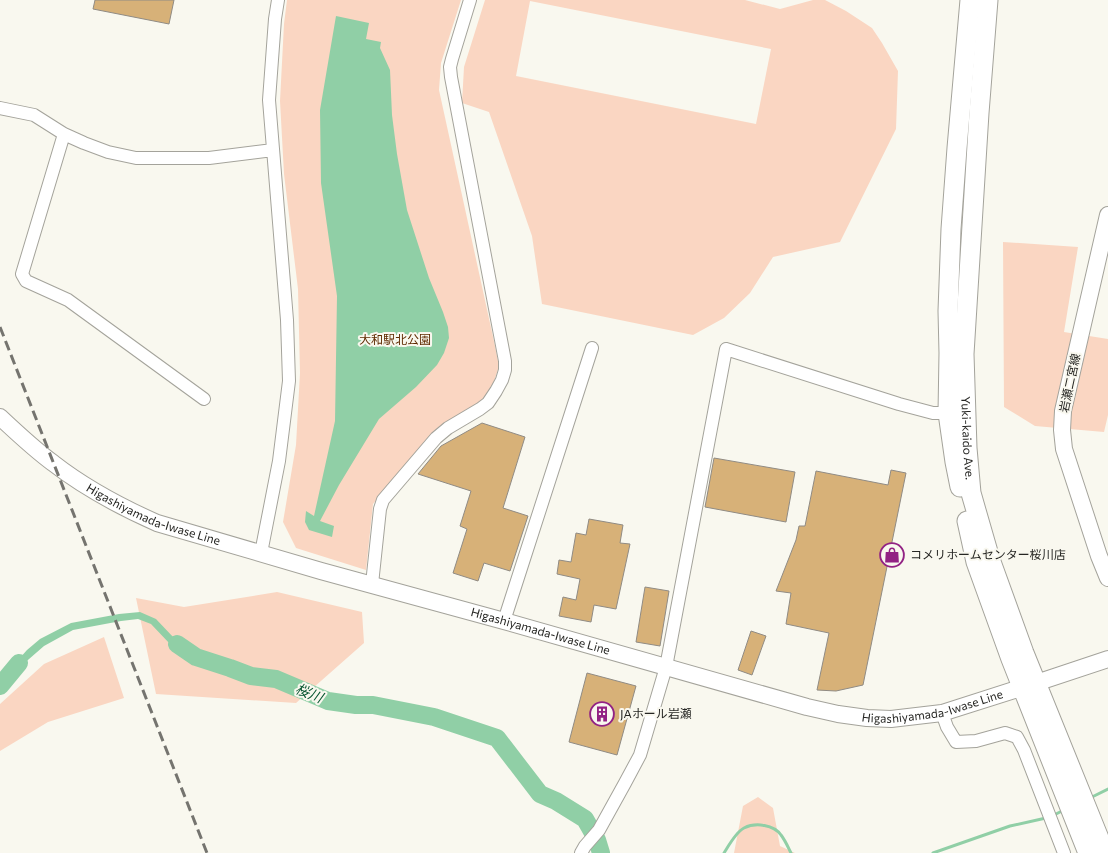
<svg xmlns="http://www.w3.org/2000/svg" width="1108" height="853" font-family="Commissioner,'Noto Sans JP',sans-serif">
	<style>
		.green { fill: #fad6c2; fill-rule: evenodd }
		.water { fill: #90cfa6 }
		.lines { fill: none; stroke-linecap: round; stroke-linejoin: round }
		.stream { stroke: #90cfa6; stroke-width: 3 }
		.river { stroke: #90cfa6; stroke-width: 18 }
		.building { fill: #d7b178; stroke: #908b84 }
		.minor-casing { stroke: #a4a39b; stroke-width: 14 }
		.major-casing { stroke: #a4a39b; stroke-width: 18 }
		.highway-casing { stroke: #a4a39b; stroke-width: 21 }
		.minor { stroke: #fff; stroke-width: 12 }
		.major { stroke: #fff; stroke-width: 16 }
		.highway { stroke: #fff; stroke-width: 19 }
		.rail { stroke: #75746f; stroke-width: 3; stroke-dasharray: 10 5; stroke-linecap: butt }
		.labels { text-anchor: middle; stroke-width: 4; stroke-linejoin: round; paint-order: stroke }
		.park-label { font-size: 12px; fill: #5f2a00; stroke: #f9f8ef }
		.street-label { font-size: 12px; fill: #262623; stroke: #f9f8ef }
		.poi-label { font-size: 12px; fill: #262623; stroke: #f9f8ef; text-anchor: start }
		.water-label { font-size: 14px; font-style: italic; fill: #04532e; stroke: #f9f8ef }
	</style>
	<rect width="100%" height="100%" fill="#f9f8ef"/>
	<!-- green -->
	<path class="green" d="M287 0H461L441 63 439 90 495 346 499 366 492 388 479 404 389 485 373 504 366 570 296 548 283 522 296 445 300 373 298 289 284 174 280 101 284 24Z
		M485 0H745L780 9 813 0H825L846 11 872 28 882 43 898 71 896 129 840 242 773 257 750 293 724 318 693 335 542 304 532 236 489 112 462 103 464 67ZM530 1 771 49 756 124 516 76Z
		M1003 242 1078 247 1064 332 1108 339V415L1104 432 1035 426 1004 407Z
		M277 592 362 612 364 643 296 703 156 694 136 598 184 607Z
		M104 637 124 698 48 722 0 751V704L44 664Z
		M758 797 773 808 780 846 795 853H734L743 806Z"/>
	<!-- water -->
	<path class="water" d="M336 16 369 23 366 39 381 42 380 48 390 70 392 115 397 154 407 210 429 278 443 312 448 327 449 338 444 353 437 365 416 387 379 419 339 485 320 521 334 526 332 537 309 530 305 522 306 511 314 516 335 421 337 296 321 183 320 110Z
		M140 612 156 619 174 638 197 654 194 660 170 644 151 624 138 619 121 621 73 630 44 646 21 666 7 682 2 678 27 650 40 639 71 623 119 614Z"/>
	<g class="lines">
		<!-- stream -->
		<path class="stream" d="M1090 798 1108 789
			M1052 816 1064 810
			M724 853C729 845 736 832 744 828 756 822 774 825 781 835 785 840 788 847 791 853
			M933 853 1010 826 1046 818"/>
		<!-- river -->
		<path class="river" d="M177 644 196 657 230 668 251 676 276 679 328 701 356 705H373L434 717 497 738 540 794 556 801 585 819 597 840 601 853
			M0 686 19 663"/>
	</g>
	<!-- building -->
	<path class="building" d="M95 0H174L169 24 93 9Z
		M482 423 525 437 503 508 528 516 510 571 484 563 478 581 453 573 467 529 460 526 471 491 418 474 441 446Z
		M714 458 795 472 786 522 705 507Z
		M891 470 906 473 863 685 836 691 817 690 829 633 786 624 791 593 776 591 796 540 799 526H805L816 471 888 485Z
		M589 519 623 525 620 543 630 544 616 609 594 605 591 622 559 616 563 597 576 600 580 579 557 574 559 560 571 562 576 533 586 535Z
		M645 587 669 591 660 646 636 642Z
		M751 631 766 636 752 675 738 670Z
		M587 673 636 686 617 755 569 742Z"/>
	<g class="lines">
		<!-- minor casing -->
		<g class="minor-casing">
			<path id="minor" d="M0 108 34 115 64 134 84 143 108 152 136 158H209L273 150
				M64 134 22 274 26 281 68 300 204 399
				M261 553 279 461 289 381 287 320 269 100 275 19 278 0
				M372 584 380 509 383 500 436 438 448 428 480 409 488 403 496 391 502 380 505 370V361L451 77 450 67 452 59 470 0
				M504 621 592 348
				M942 713 947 727 956 742 976 741 1005 733 1017 737 1024 750 1064 853
				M581 853 585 846 599 830 625 783 640 755 666 667 726 349 899 404 933 413H948"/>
		</g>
		<!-- major casing -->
		<g class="major-casing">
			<g id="major">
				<path d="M1108 215 1063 411 1062 430 1064 449 1099 556 1108 578"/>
				<path id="s1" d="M0 417C17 433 34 449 53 463 85 488 121 507 157 523L321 571 504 621 807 707 838 714 867 718 891 719 942 713 1036 683 1108 659"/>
			</g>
		</g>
		<!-- highway casing -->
		<g class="highway-casing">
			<g id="highway">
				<path id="s2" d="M988 0 979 113 964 354 967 448 971 493 990 559 1024 653 1105 853"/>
				<path d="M960 487 955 462 948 413 949 353 948 311 951 229 957 148 970 0"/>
				<path d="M967 521 976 562 1011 659 1088 853"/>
			</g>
		</g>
		<!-- minor -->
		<use href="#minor" class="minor"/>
		<!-- major -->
		<use href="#major" class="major"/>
		<!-- highway -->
		<use href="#highway" class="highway"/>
		<!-- rail -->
		<path class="rail" d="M0 327 207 853"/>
	</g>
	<!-- icons -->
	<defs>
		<g id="shop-ring" transform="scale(1.25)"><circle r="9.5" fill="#f9f8ef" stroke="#922284" stroke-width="1.5"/><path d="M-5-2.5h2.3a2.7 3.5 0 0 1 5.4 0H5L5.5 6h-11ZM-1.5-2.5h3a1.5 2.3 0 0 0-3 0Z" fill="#922284"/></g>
		<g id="building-ring" transform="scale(1.25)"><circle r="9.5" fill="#f9f8ef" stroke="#922284" stroke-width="1.5"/><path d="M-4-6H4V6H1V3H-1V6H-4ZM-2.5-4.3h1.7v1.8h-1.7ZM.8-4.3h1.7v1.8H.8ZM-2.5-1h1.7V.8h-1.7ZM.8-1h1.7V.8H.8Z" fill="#922284"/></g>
	</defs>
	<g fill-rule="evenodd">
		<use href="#shop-ring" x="892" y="555"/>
		<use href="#building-ring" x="602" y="714"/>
	</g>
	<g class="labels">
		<!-- park labels -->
		<g class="park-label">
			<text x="395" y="344">大和駅北公園</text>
		</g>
		<!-- street labels -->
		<g class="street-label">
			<text transform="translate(1070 383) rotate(-78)" y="4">岩瀬二宮線</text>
			<text dy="4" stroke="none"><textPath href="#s2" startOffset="439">Yuki-kaido Ave.</textPath></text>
			<text dy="4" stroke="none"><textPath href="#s1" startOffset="184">Higashiyamada-Iwase Line</textPath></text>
			<text dy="4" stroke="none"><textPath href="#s1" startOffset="589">Higashiyamada-Iwase Line</textPath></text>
			<text dy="4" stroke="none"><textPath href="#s1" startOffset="994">Higashiyamada-Iwase Line</textPath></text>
		</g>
		<!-- poi labels -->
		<g class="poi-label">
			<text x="910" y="559">コメリホームセンター桜川店</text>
			<text x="620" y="718">JAホール岩瀬</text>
		</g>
		<!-- water labels -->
		<g class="water-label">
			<text transform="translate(309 693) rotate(22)" y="5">桜川</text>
		</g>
	</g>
</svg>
